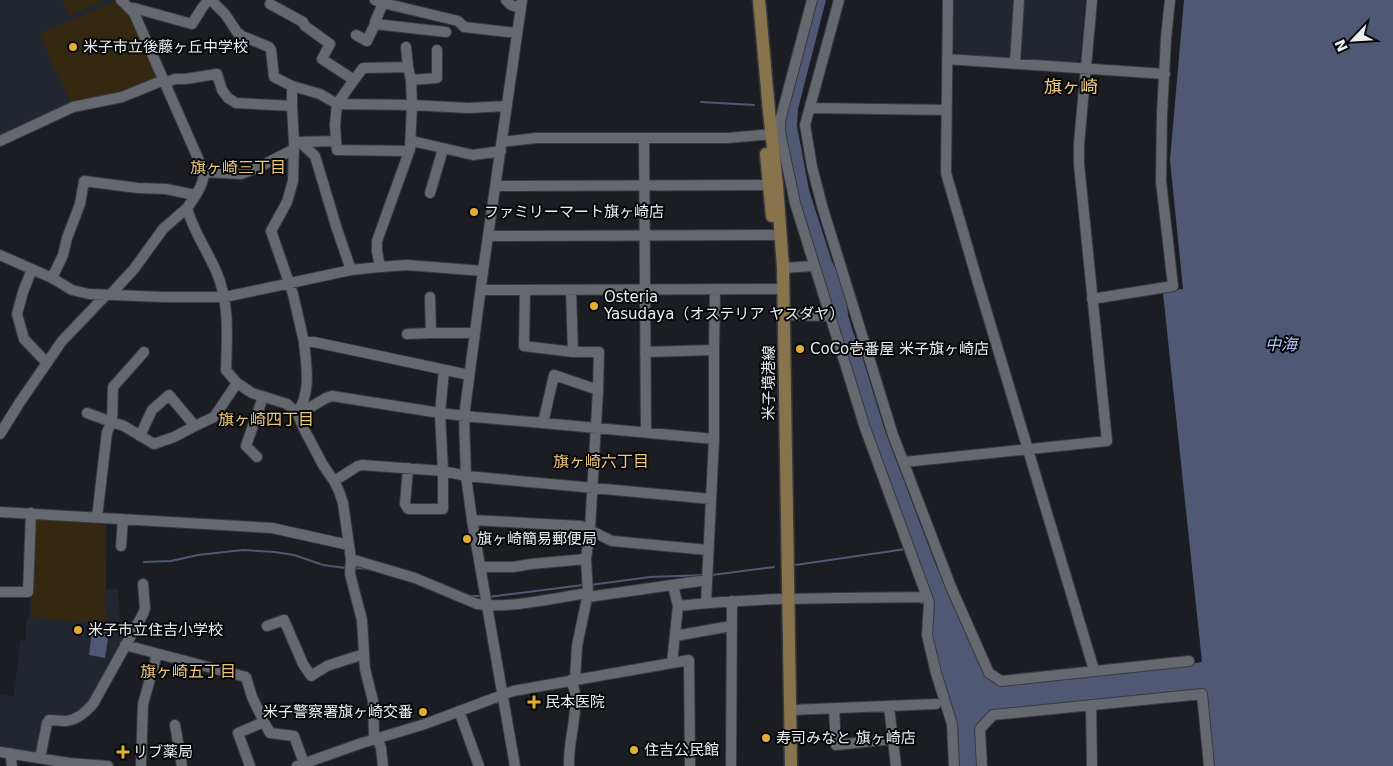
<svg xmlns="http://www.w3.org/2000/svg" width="1393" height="766" font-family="'DejaVu Sans','Noto Sans JP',sans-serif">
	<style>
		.built { fill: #222631 }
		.green { fill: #342810 }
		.water { fill: #4f5974 }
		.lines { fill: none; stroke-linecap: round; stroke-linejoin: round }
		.stream { stroke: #4f5974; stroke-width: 2 }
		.minor-casing { stroke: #383a3e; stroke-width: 12 }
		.major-casing { stroke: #383a3e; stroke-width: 15 }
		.minor { stroke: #65686e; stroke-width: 10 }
		.major { stroke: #87744c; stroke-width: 12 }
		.poi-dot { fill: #e3ae34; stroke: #07080a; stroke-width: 2 }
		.labels { text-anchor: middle; stroke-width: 4; stroke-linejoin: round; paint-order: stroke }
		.poi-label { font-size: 15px; fill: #ebedf0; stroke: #07080a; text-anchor: start }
		.street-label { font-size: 15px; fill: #ebedf0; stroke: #07080a }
		.neighbourhood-label { font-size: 16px; fill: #ebc77e; stroke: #07080a }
		.water-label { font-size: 16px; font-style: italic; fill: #b2c7fa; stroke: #07080a }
		.quarter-label { font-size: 18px; fill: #ebc77e; stroke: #07080a }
	</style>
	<rect width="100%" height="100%" fill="#1b1d22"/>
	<!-- built -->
	<path class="built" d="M0 0H118L130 13 158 80 0 138Z
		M953 0H1016L1013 54 1009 58 958 54 953 49Z
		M1022 0H1085L1080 59 1074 63 1022 59 1019 55Z
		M34 519 107 521 106 589H118L120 619 123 621H135L92 700 72 716 43 717 35 752 33 753 0 748V695L14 696 20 642 26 638V619L29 618Z"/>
	<!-- green -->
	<path class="green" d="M62 0H103L69 16Z
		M116 1 132 22 157 76 156 79 120 92 70 103 57 71H54L41 33Z
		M38 520 101 523 105 527V604L107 621 79 622 31 617 36 522Z"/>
	<!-- water -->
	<path class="water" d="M815 0H826L798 109 797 126 809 190 832 262 837 270 847 305 848 315 853 332 861 353 885 431 937 568 944 576 1000 684 1191 664 1202 662 1163 293 1164 291 1183 289 1170 160 1184 0H1393V766H1212L1205 690H1194L989 711 975 726 977 766H958L941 676 932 638 933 606 882 466 823 275 819 270 795 191 783 129Z
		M92 630 109 632 105 658 89 655Z"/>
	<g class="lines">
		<!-- stream -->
		<path class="stream" d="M701 102 754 105
			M144 562 171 561 198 555 243 550 275 552 294 555 323 565 346 568
			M795 565 906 549
			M353 568 369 569
			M712 575 774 567
			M590 585 650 577 705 575
			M468 596H481
			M488 597 583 585
			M916 601 925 604"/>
		<!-- minor casing -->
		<g class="minor-casing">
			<path id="minor" d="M121 0 134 13 204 172C204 185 194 198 187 208 193 231 207 250 216 271 230 303 227 337 226 370L237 383 252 393 287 404 297 413 305 431 323 465 334 481 339 491 343 503 351 559 350 574 362 620 365 669 373 701 374 735 378 739 381 748 383 766
				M211 0 225 14 237 32 242 36 269 47 271 50 274 77 292 86
				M375 0 383 3 458 21 464 27 517 33
				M506 0 511 5 520 8
				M839 0 805 125 812 167 823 209 893 435 951 587 989 673 1001 681 1189 661
				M948 0 946 173 978 283 1094 670
				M383 3 375 22V24L446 32
				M270 4 303 22 305 26 330 44 322 59 354 80 339 101V104
				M131 9 134 8 192 24 202 8 208 0
				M356 35 367 41 375 24
				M406 47 408 67
				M947 59 1165 74
				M1015 63 1019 0
				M354 80 363 68 408 67 411 80 412 105 410 149 377 241V251L380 267
				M411 80 437 78V50
				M165 83 175 79H185L217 74 222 90 228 98 236 103 292 106
				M811 108 946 110
				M644 138 646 432
				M0 141 73 107 122 97 164 80
				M336 141 335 125 337 104
				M412 141 473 155 501 151
				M298 142 336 141 337 150 409 151
				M300 142 315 156 336 226 351 270
				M502 142 536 138H728L772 134
				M204 172 241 174 261 166 294 149
				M496 186 768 185
				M430 193 443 149
				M488 236 774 235
				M0 255 52 278 72 290 89 294 163 297H225L351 270 380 267 407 265 483 271
				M783 268 814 266
				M32 269 23 292 17 314 24 339 47 363
				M52 278 63 255 67 238 80 204 84 181 138 188 166 189 195 195
				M481 290 784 289
				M525 290 524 346 573 352
				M110 295 134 269 163 229 187 208
				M430 297 431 333H475
				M1092 299 1173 286 1161 181 1162 115 1166 38 1170 0
				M785 315 829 316
				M407 334 431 333
				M714 350 715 289
				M645 352 714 350V439L706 603
				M469 375 366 353 314 342H304L293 294 271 231 287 202 293 181 294 142 292 106V86L320 94 337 104 412 105 468 108 507 106
				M87 413 112 422 113 387 144 352
				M297 413H301L326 398 332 396 440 413 444 370
				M297 413C312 393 306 364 304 342
				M543 423 554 375 598 390 599 352H573L571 290
				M0 434 20 402 62 341 106 295
				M140 436 152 410 169 395 195 426
				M257 457 246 446 263 397
				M904 462 1107 441 1079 164V144L1092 0
				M408 468 405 504 408 509H443V471L440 413 474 417 543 423 714 439
				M334 481 358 466 362 465 443 471 466 476 711 499
				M0 512 272 528 349 545
				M97 517 107 432 112 422 124 426 154 444 174 437 195 426 214 417 237 383
				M472 520 581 526 612 541 708 550
				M121 546 123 519
				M351 559 415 578 477 604C510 609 554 598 588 593L586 559
				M480 567H513L531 564 586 559 590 529 598 390
				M673 585 678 606
				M0 592H28L31 513
				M588 597 707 580
				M927 597 929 603 927 635 936 673 952 724 954 766
				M267 626 284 620 303 664 311 676 327 666 364 654
				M675 636 731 626
				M125 645 246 677 252 697 264 722 238 733 250 766
				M672 663 689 660 690 766
				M575 680 577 646 588 593
				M1091 705 1092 766
				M889 707 896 766
				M834 709 836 745 893 739
				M790 710 936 704
				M459 711 479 766
				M264 722 270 733 294 736 305 766
				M175 725 182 766
				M0 752 69 763 108 766
				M10 753 12 766
				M40 758 47 723 49 720C55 720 60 721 66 721 77 720 86 712 93 704L143 614 145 608 143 584
				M141 766 143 704 157 654
				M297 766 362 743 425 724 513 691 672 663 678 606C760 597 843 598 927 597L865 428 795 203 780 132V121L812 0
				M515 766 472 520 466 476 464 417 483 271 522 0
				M569 766C568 742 577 719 575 696 575 690 573 685 571 680
				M731 766 732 601
				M982 766 980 729 993 715 1202 694 1209 766"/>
		</g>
		<!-- major casing -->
		<g class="major-casing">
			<path id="major" d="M759 0 769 111 777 185 783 268 791 766
				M766 154 772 216"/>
		</g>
		<!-- minor -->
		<use href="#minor" class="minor"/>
		<!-- major -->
		<use href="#major" class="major"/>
	</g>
	<!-- markers -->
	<g class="poi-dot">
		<circle cx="73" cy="47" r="5"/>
		<circle cx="474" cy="212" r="5"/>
		<circle cx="594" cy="306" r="5"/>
		<circle cx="800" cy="349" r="5"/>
		<circle cx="467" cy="539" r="5"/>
		<circle cx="78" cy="630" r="5"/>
		<path d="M531.5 694.5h5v5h5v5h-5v5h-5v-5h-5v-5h5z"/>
		<circle cx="423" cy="712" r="5"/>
		<circle cx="766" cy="738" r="5"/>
		<circle cx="634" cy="750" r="5"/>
		<path d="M120.5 744.5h5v5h5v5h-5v5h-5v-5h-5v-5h5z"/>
	</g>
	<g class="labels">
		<!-- poi labels -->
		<g class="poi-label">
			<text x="83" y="52">米子市立後藤ヶ丘中学校</text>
			<text x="484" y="217">ファミリーマート旗ヶ崎店</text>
			<text x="604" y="302">Osteria<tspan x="604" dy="17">Yasudaya（オステリア ヤスダヤ）</tspan></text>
			<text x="810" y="354">CoCo壱番屋 米子旗ヶ崎店</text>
			<text x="477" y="544">旗ヶ崎簡易郵便局</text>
			<text x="88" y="635">米子市立住吉小学校</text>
			<text x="545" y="707">民本医院</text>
			<text x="413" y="717" text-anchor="end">米子警察署旗ヶ崎交番</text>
			<text x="776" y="743">寿司みなと 旗ヶ崎店</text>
			<text x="644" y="755">住吉公民館</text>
			<text x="133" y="757">リブ薬局</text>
		</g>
		<!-- street labels -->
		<g class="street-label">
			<text transform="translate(769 383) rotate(-90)" y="5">米子境港線</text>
		</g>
		<!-- neighbourhood labels -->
		<g class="neighbourhood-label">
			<text x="238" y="173">旗ヶ崎三丁目</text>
			<text x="266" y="425">旗ヶ崎四丁目</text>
			<text x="601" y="467">旗ヶ崎六丁目</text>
			<text x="188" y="677">旗ヶ崎五丁目</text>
		</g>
		<!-- water labels -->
		<g class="water-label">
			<text x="1281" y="350">中海</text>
		</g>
		<!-- quarter labels -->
		<g class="quarter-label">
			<text x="1071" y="93">旗ヶ崎</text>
		</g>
	</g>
	<!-- north arrow -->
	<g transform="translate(1353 40) rotate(245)" stroke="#07080a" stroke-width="4" paint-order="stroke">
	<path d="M0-4L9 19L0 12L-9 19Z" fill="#ebedf0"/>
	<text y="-8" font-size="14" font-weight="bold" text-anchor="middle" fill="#ebedf0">N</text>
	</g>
</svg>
